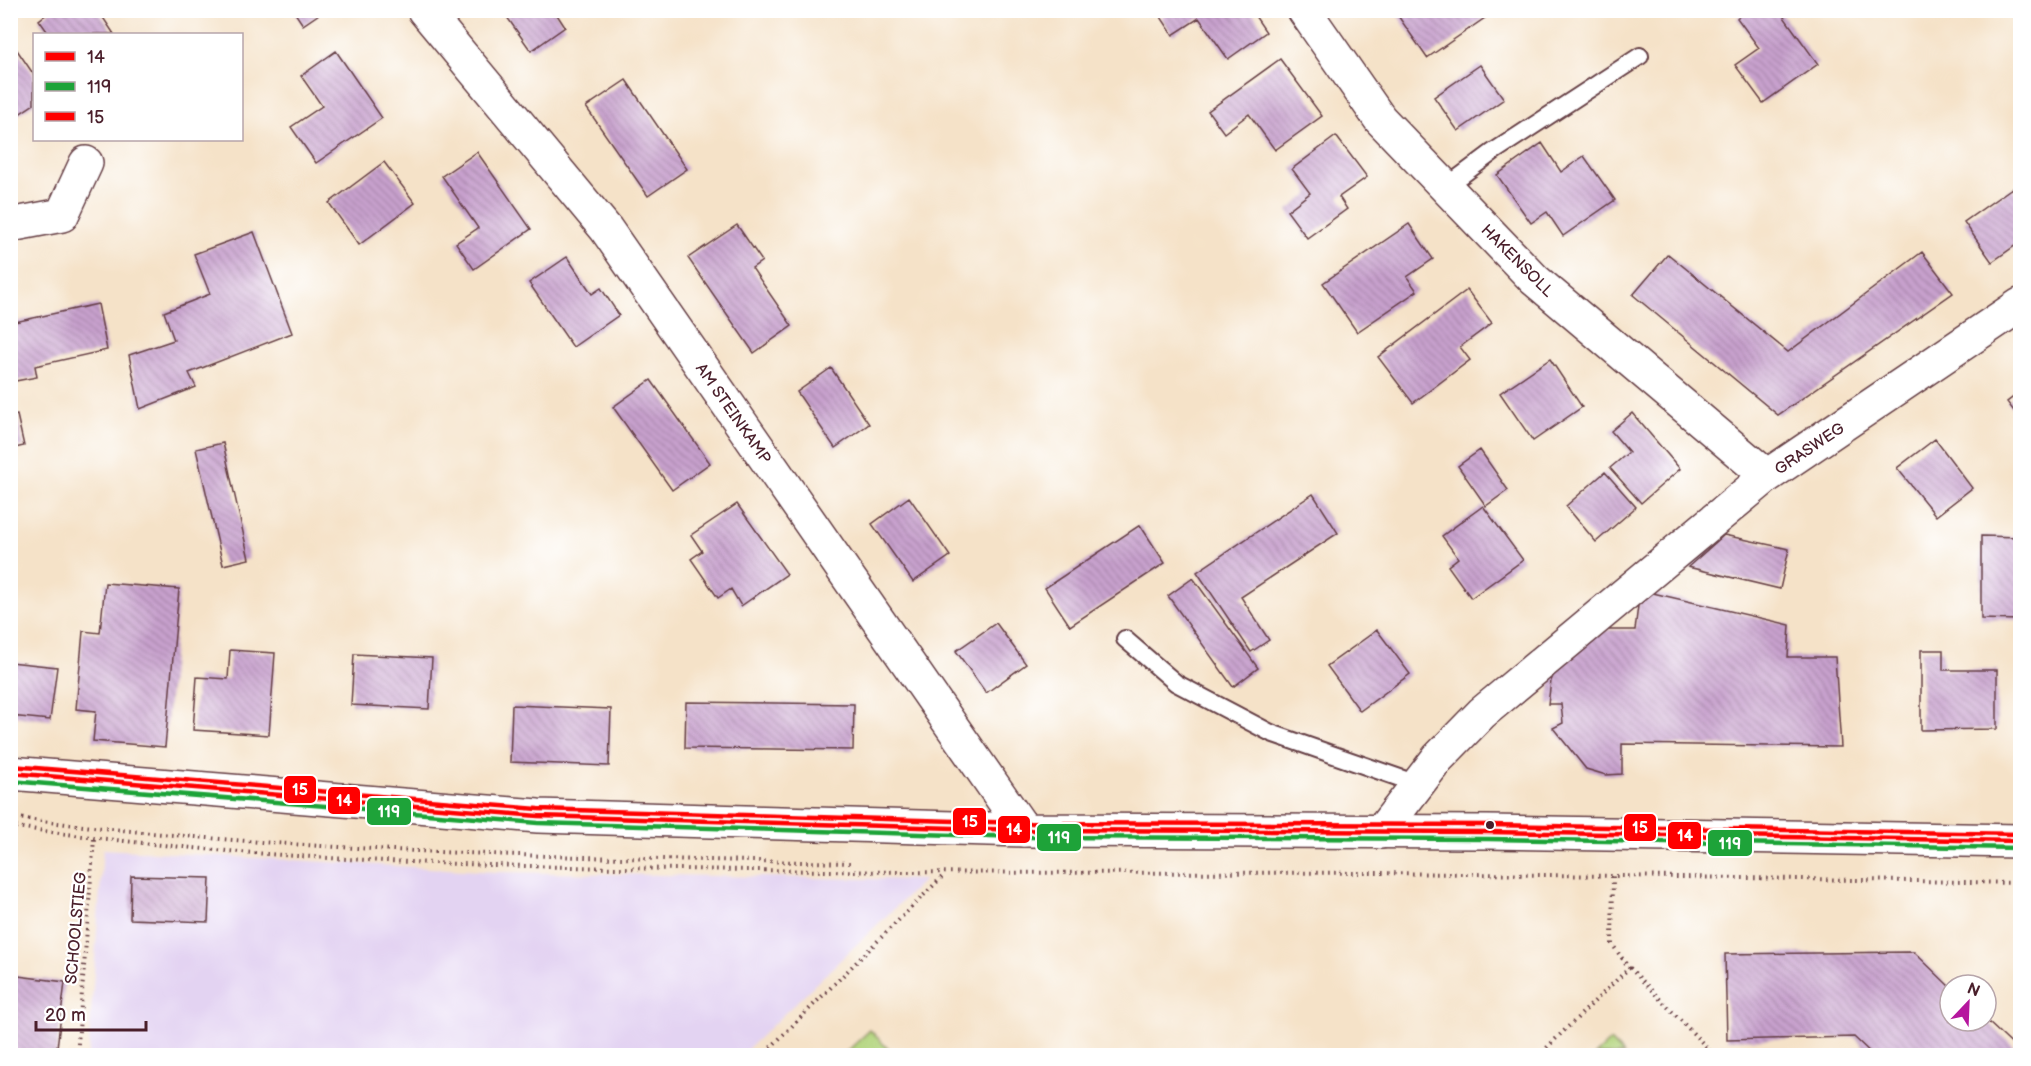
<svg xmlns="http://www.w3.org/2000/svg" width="2031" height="1066" font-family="'Balsamiq Sans',sans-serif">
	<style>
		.built { fill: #e3d3f2 }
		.green { fill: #b2d47d; stroke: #7e7a54; stroke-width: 1.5 }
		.building { fill: url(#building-back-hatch) }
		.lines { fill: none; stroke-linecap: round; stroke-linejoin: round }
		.service-casing { stroke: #643c43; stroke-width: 20 }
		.minor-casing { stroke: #643c43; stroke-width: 36 }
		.tertiary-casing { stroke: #643c43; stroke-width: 36 }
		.path { stroke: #643c43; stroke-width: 4; stroke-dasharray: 1.5 4.5; stroke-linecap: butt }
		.service { stroke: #fff; stroke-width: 16 }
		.minor { stroke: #fff; stroke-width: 33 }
		.tertiary { stroke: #fff; stroke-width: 33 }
		.bus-1-casing { stroke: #fff; stroke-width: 9 }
		.bus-2-casing { stroke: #fff; stroke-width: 9 }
		.bus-3-casing { stroke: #fff; stroke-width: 9 }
		.bus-1 { stroke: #f00; stroke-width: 4.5 }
		.bus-2 { stroke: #1ea339; stroke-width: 4.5 }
		.bus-3 { stroke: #f00; stroke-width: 4.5 }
		.bus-dot { fill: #4a1f2b; stroke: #fff; stroke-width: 2 }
		.labels { text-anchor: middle; stroke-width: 4.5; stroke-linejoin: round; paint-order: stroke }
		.street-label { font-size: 16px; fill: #4a1f2b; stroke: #fff }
		.line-badge { stroke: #fff; stroke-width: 2 }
		.badge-label { font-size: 16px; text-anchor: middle; font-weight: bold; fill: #fff }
	</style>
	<defs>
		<pattern id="building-back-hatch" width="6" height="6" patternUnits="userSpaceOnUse" patternTransform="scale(1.5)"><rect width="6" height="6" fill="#c8a1ce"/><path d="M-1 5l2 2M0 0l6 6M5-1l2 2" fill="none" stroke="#a483a7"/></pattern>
	</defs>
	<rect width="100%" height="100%" fill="#fff"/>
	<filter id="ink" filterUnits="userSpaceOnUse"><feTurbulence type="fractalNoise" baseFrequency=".0167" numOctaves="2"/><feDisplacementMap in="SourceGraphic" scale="12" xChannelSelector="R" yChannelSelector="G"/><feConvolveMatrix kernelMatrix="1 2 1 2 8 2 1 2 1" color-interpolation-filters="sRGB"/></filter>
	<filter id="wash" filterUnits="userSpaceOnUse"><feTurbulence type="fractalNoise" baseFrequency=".008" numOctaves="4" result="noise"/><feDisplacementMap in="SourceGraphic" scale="24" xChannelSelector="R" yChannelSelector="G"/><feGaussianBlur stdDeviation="1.35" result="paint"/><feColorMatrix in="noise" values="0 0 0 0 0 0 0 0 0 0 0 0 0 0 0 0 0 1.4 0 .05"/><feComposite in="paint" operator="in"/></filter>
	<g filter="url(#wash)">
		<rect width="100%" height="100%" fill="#f5e2c8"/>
		<!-- built -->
		<path class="built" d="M103 849 497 872 924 880 741 1055 88 1056Z"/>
		<!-- green -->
		<path class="green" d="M870 1030 894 1055H843Z
			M1610 1041 1624 1055H1595Z"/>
		<g id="blocks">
			<!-- building -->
			<path class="building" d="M52 10H98L114 34H49L39 20Z
				M293 10H325L303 25Z
				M502 10H554L565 27 531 51Z
				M1171 10H1251L1266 32 1228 59 1199 18 1173 35 1161 17Z
				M1394 10H1490L1492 13 1427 58Z
				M1747 10H1779L1818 64 1763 103 1735 65 1759 48 1737 18Z
				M17 50 34 75V104L10 120V55Z
				M336 51 382 118 316 163 291 127 322 106 301 76Z
				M1280 59 1322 116 1275 150 1249 114 1224 133 1208 111Z
				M1480 65 1504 99 1458 131 1434 97Z
				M626 80 687 169 648 196 586 107Z
				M1336 136 1367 177 1339 197 1347 209 1307 238 1287 211 1310 193 1292 169Z
				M1542 143 1561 172 1584 156 1615 200 1563 236 1547 212 1531 223 1497 175Z
				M477 152 531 229 474 269 456 243 478 228 442 176Z
				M384 162 415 203 359 245 329 203Z
				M2012 188 2020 199V242L1992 262 1964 222Z
				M1409 224 1433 259 1407 277 1417 291 1357 332 1323 283Z
				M737 225 762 261 752 268 792 326 754 353 688 258Z
				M254 232 292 333 189 373 196 387 140 409 129 355 174 340 164 312 210 294 194 254Z
				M1922 252 1953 293 1778 415 1633 295 1668 254 1788 352Z
				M567 257 592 294 601 288 619 315 573 347 529 283Z
				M1467 290 1492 323 1460 347 1470 360 1413 403 1378 357Z
				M98 304 107 350 35 366 37 377 10 382V323Z
				M1550 359 1582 407 1533 441 1500 393Z
				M831 368 869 424 835 448 797 392Z
				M651 380 710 463 672 490 613 407Z
				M2020 392V419L2007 402Z
				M1632 413 1680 469 1641 503 1610 468 1629 452 1611 431Z
				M17 415 24 446 10 449V416Z
				M1935 439 1972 488 1936 516 1897 468Z
				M223 443 249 559 223 565 196 449Z
				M1480 450 1508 490 1486 506 1458 466Z
				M1605 472 1636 507 1596 542 1566 506Z
				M1313 494 1338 533 1241 597 1269 640 1251 652 1197 572Z
				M909 497 950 556 913 582 872 524Z
				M737 504 787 574 741 606 731 589 718 598 691 559 702 551 691 535Z
				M1483 506 1523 560 1471 598 1448 566 1458 558 1442 536Z
				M1140 525 1165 563 1070 626 1045 588Z
				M1724 535 1789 549 1780 589 1688 567Z
				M1981 536 2020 537V620L1981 619Z
				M1193 578 1258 668 1233 687 1168 596Z
				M105 583 179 589 165 747 93 741 96 711 76 709 83 631 100 633Z
				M1640 590 1790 625 1788 657H1835L1841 747 1622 744V774L1606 775 1586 769 1553 728 1563 723 1561 704H1548L1551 681 1558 664 1594 633 1608 630H1635Z
				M996 623 1026 664 986 693 956 651Z
				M1377 630 1410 674 1360 711 1327 666Z
				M230 650 275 653 269 735 193 730 197 677 228 679Z
				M1921 650H1943V670H1997V729L1921 730Z
				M354 654 432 658 429 709 351 705Z
				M10 662 57 667 50 720 10 716Z
				M686 702 854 704 853 750 685 748Z
				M512 705 611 709 609 766 510 762Z
				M131 876 210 878 208 922 130 919Z
				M1914 952 1950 987V1021H1987L2020 1052V1056H1874L1854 1037 1727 1040 1725 954Z
				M10 975 65 982 56 1056H10Z"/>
		</g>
	</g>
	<g filter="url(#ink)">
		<use href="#blocks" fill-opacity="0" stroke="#643c43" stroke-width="1.5"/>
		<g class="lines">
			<!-- service casing -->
			<g class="service-casing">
				<path id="service" d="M1446 187 1493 152 1640 56
					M1125 639 1176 683 1271 733 1420 785"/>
			</g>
			<!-- minor casing -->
			<g class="minor-casing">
				<path id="minor" d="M424 10 606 229 1024 830
					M1304 10 1380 119 1535 280 1767 476
					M10 225 62 215 86 163
					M1381 832 1438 758 1482 713 1767 476 2020 305"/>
			</g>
			<!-- tertiary casing -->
			<g class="tertiary-casing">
				<path id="tertiary" d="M10 773 538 816 1024 830 1488 832 2020 841"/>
			</g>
			<!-- path -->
			<path class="path" d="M10 817C290 854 570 857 851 863
				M10 826C281 867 555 867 827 871 1010 874 1192 872 1373 873 1589 875 1805 879 2020 883
				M1630 968 1715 1056
				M77 1056 94 839
				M762 1056 945 874
				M1538 1056 1629 968 1612 944 1613 875"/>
			<!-- service -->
			<use href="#service" class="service"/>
			<!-- minor -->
			<use href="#minor" class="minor"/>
			<!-- tertiary -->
			<use href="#tertiary" class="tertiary"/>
			<!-- bus-1 casing -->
			<g class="bus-1-casing">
				<path id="bus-1" d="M10 773 538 816 1024 830 1488 832 2020 841"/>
			</g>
			<!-- bus-2 casing -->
			<g class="bus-2-casing">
				<path id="bus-2" d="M10 781 538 823 1024 837 1488 839 2020 848"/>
			</g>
			<!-- bus-3 casing -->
			<g class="bus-3-casing">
				<path id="bus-3" d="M11 766 538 809 1024 823 1488 825 2020 834"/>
			</g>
			<!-- bus-1 -->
			<use href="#bus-1" class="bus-1"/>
			<!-- bus-2 -->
			<use href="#bus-2" class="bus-2"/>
			<!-- bus-3 -->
			<use href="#bus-3" class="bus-3"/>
		</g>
	</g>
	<!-- markers -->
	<circle class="bus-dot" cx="1490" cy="825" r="5"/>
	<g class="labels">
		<!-- street labels -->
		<g class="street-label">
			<text transform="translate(1518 260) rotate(45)" y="6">HAKENSOLL</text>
			<text transform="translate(734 413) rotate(55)" y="6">AM STEINKAMP</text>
			<text transform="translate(1809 448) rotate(-34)" y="6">GRASWEG</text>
			<text transform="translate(75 928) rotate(-85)" y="6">SCHOOLSTIEG</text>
		</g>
	</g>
	<g class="line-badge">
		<rect x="283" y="775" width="34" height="29" rx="6" fill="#f00"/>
		<rect x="327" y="786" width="34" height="29" rx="6" fill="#f00"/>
		<rect x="366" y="797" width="46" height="29" rx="6" fill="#1ea339"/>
		<rect x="952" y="807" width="35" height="29" rx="6" fill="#f00"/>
		<rect x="1623" y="813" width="34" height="29" rx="6" fill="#f00"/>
		<rect x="997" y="815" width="34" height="29" rx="6" fill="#f00"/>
		<rect x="1667" y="821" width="35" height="29" rx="6" fill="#f00"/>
		<rect x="1036" y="823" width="46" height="29" rx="6" fill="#1ea339"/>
		<rect x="1707" y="829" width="46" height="28" rx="6" fill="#1ea339"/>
	</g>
	<g class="badge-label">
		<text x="300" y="795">15</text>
		<text x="344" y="806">14</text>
		<text x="389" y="817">119</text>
		<text x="970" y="827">15</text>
		<text x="1640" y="833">15</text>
		<text x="1014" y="835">14</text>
		<text x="1685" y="841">14</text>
		<text x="1059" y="843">119</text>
		<text x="1730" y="849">119</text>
	</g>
	<!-- margin -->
	<rect width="2031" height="1066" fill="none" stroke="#fff" stroke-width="36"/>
	<!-- legend -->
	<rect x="33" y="33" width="210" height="108" fill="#ffffff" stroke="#b7a5aa" stroke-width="1.5"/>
	<rect x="45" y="52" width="30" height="9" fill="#ff0000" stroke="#b7a5aa" stroke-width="1.5"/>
	<text x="87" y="63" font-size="18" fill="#4a1f2b">14</text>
	<rect x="45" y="82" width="30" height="9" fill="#1ea339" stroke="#b7a5aa" stroke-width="1.5"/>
	<text x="87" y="93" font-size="18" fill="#4a1f2b">119</text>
	<rect x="45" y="112" width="30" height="9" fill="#ff0000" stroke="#b7a5aa" stroke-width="1.5"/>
	<text x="87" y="123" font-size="18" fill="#4a1f2b">15</text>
	<!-- north arrow -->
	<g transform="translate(1968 1003) rotate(23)"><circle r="28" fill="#ffffff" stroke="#b7a5aa" stroke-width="1.5"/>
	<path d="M0-4.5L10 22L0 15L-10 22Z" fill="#b5179e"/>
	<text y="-9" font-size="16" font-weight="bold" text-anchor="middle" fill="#4a1f2b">N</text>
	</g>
	<!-- scale -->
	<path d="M36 1021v9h110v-9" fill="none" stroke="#4a1f2b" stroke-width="3"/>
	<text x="45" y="1021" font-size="18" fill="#4a1f2b" stroke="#ffffff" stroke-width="4.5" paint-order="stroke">20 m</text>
</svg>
